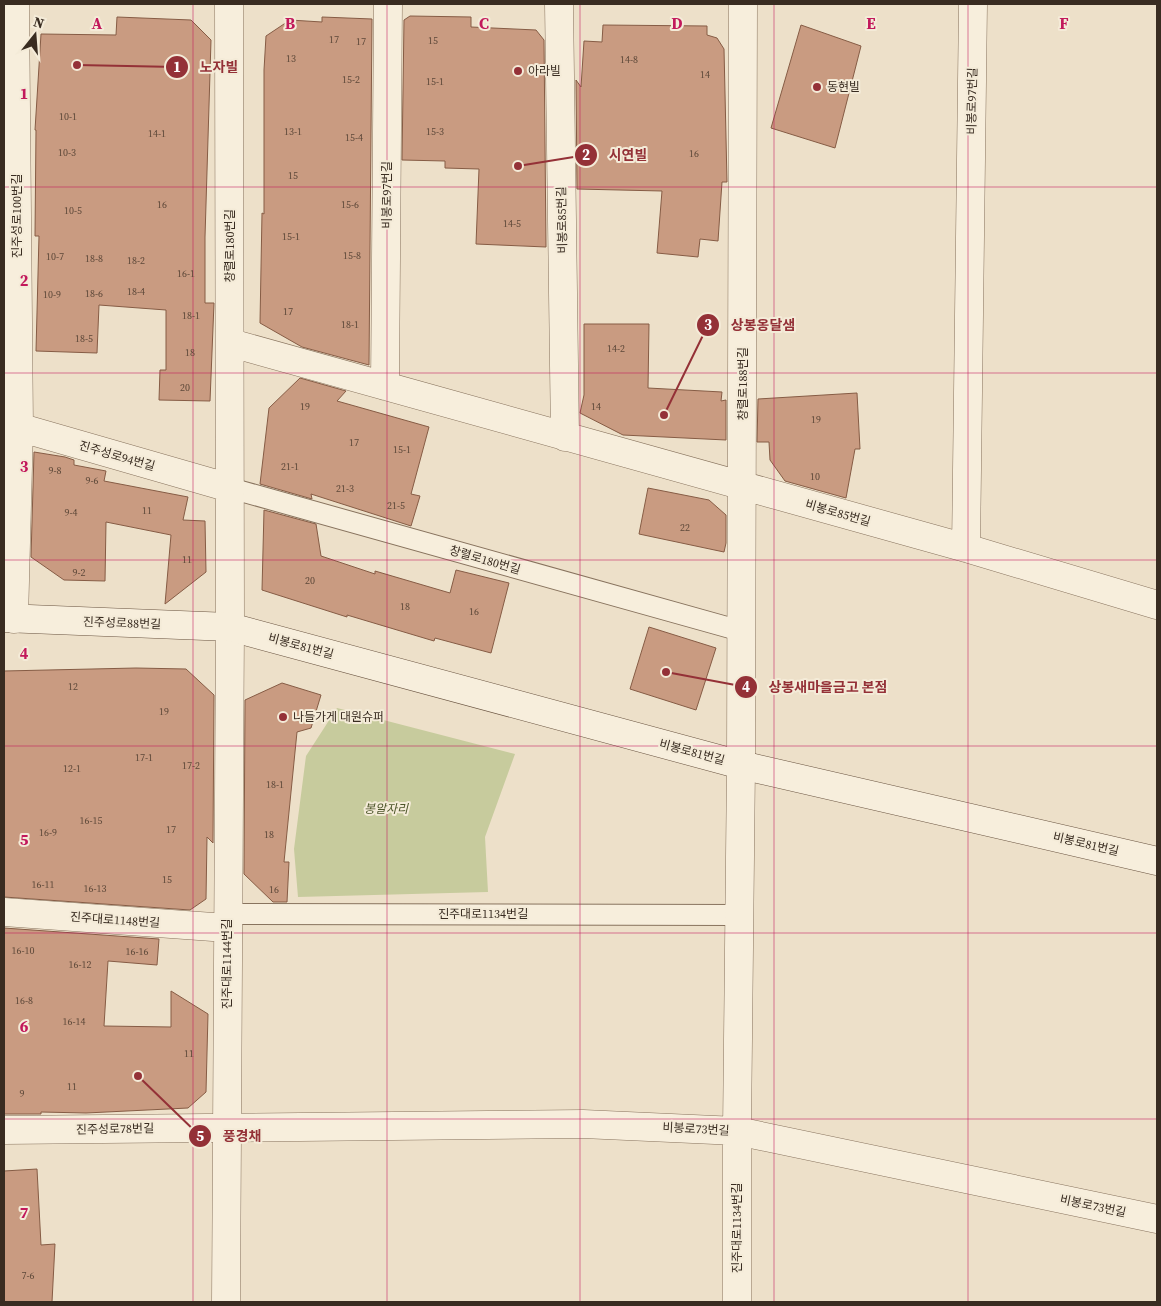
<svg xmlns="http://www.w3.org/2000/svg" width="1161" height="1306" font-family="'Source Serif 4','Noto Sans KR',serif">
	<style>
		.green { fill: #c7cb9d }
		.building { fill: #c99b81; stroke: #865c45 }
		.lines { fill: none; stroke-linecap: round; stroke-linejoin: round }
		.lane-casing { stroke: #88735e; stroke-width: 22 }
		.street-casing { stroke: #88735e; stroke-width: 29 }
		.secondary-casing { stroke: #6a5441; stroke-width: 29 }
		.lane { stroke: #f7eedc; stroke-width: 20 }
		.street { stroke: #f7eedc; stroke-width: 28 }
		.secondary { stroke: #f7eedc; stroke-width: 28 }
		.grid { fill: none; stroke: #c2185b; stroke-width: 1; stroke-opacity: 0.55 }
		.poi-dot { fill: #943137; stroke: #f4ebd8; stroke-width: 2 }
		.labels { text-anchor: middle; stroke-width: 4; stroke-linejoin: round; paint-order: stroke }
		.number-label { font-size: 10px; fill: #5d4839 }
		.poi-label { font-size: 12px; fill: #392c21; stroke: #f4ebd8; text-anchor: start }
		.street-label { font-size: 12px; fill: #392c21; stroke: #f4ebd8 }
		.park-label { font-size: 12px; font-style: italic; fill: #4c5529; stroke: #f4ebd8 }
		.grid-label { font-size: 16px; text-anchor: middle; font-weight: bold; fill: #c2185b; stroke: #f4ebd8; stroke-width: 4; stroke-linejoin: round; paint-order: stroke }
		.leader { fill: none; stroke: #943137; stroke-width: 2 }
		.callout-dot { fill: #943137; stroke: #f4ebd8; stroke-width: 2 }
		.mark-label { font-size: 15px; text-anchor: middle; font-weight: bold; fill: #fff }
		.callout-label { font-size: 14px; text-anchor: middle; font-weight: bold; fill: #943137; stroke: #f4ebd8; stroke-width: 4; stroke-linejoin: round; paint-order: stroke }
	</style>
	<rect width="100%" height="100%" fill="#ede0c9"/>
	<!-- green -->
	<path class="green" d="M337 708 515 754 485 837 488 892 298 897 294 849 306 756Z"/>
	<!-- building -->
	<path class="building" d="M410 16 471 17V27L536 30 544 40 546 247 476 244 479 169 445 168V161L402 160 404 20Z
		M117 17 191 20 211 40 205 237V303H214L210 401 159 400 160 370H166V310L99 305 97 353 36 351 39 236H35L36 130H35L41 34 116 35Z
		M322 17 372 19 369 365 302 347 260 323 262 213 264 214V70L266 36 290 20 322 22Z
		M603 25 707 26V35L717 38 724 49 727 182H722L718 241 700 239 698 257 657 253 662 191 577 189 576 80 581 87 584 41 602 42Z
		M801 25 861 46 835 148 771 128Z
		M584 324H649L648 388 722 392 721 401 726 400V440L623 435 580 413 584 395Z
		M300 378 346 391 337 401 429 427 411 494 420 496 411 526 311 494 312 499 260 484 269 408Z
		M857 393 860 449H855L846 498 785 481 770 460 769 442H757L758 399Z
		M34 452 65 457 74 460V465L106 471 104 481 188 497 183 520 205 521 206 572 165 604 171 535 106 522 105 581 64 580 31 557Z
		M648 488 709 500 726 515V543L724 552 639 534Z
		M264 510 316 524 321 556 375 574V571L450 593 456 570 509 583 491 653 435 638 434 641 347 615V617L262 590Z
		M649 627 716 648 696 710 630 689Z
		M136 668 186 669 214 695 213 843 207 837 206 899 190 910 4 897V671Z
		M282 683 321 695 311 728 297 732 284 862H289L287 902H273L244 874 245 700Z
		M4 928 159 939 157 965 108 961 104 1026 171 1027V991L208 1014 206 1092 188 1108 86 1113 41 1112V1114H4Z
		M37 1169 41 1245 55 1244 52 1302H4V1171Z"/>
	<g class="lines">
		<!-- lane casing -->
		<g class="lane-casing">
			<path id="lane" d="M230 488 741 631
				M228 914 739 915"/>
		</g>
		<!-- street casing -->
		<g class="street-casing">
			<path id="street" d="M559 4 565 437
				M231 343 966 548 1157 605
				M385 386 388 4
				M4 423 230 488
				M966 548 973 4
				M14 619 19 428 15 4
				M4 912 227 928
				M4 1130 583 1124 737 1131 1157 1219
				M226 1302 230 627 229 4
				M737 1302V1131L741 765 743 4"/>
		</g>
		<!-- secondary casing -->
		<g class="secondary-casing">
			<path id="secondary" d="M4 618 230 627 741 765 1157 861"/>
		</g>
		<!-- lane -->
		<use href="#lane" class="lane"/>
		<!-- street -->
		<use href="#street" class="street"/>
		<!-- secondary -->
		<use href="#secondary" class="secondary"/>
	</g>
	<!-- grid -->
	<path class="grid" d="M193 4V1302M387 4V1302M580 4V1302M774 4V1302M968 4V1302M4 187H1157M4 373H1157M4 560H1157M4 746H1157M4 933H1157M4 1119H1157"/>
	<!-- markers -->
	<g class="poi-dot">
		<circle cx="518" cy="71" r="5"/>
		<circle cx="817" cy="87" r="5"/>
		<circle cx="283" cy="717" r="5"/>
	</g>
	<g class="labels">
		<!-- number labels -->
		<g class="number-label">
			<text x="334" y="43">17</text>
			<text x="433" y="44">15</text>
			<text x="361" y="45">17</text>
			<text x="291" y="62">13</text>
			<text x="629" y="63">14-8</text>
			<text x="705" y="78">14</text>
			<text x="351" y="83">15-2</text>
			<text x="435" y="85">15-1</text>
			<text x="68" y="120">10-1</text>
			<text x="293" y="135">13-1</text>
			<text x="435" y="135">15-3</text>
			<text x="157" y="137">14-1</text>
			<text x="354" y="141">15-4</text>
			<text x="67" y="156">10-3</text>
			<text x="694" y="157">16</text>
			<text x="293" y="179">15</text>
			<text x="162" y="208">16</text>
			<text x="350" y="208">15-6</text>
			<text x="73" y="214">10-5</text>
			<text x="512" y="227">14-5</text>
			<text x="291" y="240">15-1</text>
			<text x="352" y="259">15-8</text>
			<text x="55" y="260">10-7</text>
			<text x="94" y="262">18-8</text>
			<text x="136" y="264">18-2</text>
			<text x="186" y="277">16-1</text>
			<text x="136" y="295">18-4</text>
			<text x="94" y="297">18-6</text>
			<text x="52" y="298">10-9</text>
			<text x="288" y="315">17</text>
			<text x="191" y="319">18-1</text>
			<text x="350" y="328">18-1</text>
			<text x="84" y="342">18-5</text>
			<text x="616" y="352">14-2</text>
			<text x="190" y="356">18</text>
			<text x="185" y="391">20</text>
			<text x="305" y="410">19</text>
			<text x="596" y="410">14</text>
			<text x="816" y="423">19</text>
			<text x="354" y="446">17</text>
			<text x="402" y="453">15-1</text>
			<text x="290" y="470">21-1</text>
			<text x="55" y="474">9-8</text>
			<text x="815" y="480">10</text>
			<text x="92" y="484">9-6</text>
			<text x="345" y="492">21-3</text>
			<text x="396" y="509">21-5</text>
			<text x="147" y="514">11</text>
			<text x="71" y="516">9-4</text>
			<text x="685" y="531">22</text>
			<text x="187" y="563">11</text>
			<text x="79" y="576">9-2</text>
			<text x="310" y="584">20</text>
			<text x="405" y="610">18</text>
			<text x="474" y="615">16</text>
			<text x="73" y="690">12</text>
			<text x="164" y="715">19</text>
			<text x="144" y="761">17-1</text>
			<text x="191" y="769">17-2</text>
			<text x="72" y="772">12-1</text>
			<text x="275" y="788">18-1</text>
			<text x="91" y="824">16-15</text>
			<text x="171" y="833">17</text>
			<text x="48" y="836">16-9</text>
			<text x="269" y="838">18</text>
			<text x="167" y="883">15</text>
			<text x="43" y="888">16-11</text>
			<text x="95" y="892">16-13</text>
			<text x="274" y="893">16</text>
			<text x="23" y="954">16-10</text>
			<text x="137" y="955">16-16</text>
			<text x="80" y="968">16-12</text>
			<text x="24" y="1004">16-8</text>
			<text x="74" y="1025">16-14</text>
			<text x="189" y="1057">11</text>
			<text x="72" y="1090">11</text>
			<text x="22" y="1097">9</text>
			<text x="28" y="1279">7-6</text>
		</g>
		<!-- poi labels -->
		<g class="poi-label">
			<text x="528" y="75">아라빌</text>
			<text x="827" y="91">동현빌</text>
			<text x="293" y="721">나들가게 대원슈퍼</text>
		</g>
		<!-- street labels -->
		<g class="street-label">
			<text transform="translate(972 101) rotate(-89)" y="4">비봉로97번길</text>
			<text transform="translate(387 195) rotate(-90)" y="4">비봉로97번길</text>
			<text transform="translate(17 216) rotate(-90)" y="4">진주성로100번길</text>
			<text transform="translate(562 220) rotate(-91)" y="4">비봉로85번길</text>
			<text transform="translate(230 246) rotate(-90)" y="4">창렬로180번길</text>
			<text transform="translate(743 384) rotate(-90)" y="4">창렬로188번길</text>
			<text transform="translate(117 456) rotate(16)" y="4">진주성로94번길</text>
			<text transform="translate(838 513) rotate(16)" y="4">비봉로85번길</text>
			<text transform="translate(485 560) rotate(16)" y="4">창렬로180번길</text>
			<text transform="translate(122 623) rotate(2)" y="4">진주성로88번길</text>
			<text transform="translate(301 646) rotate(15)" y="4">비봉로81번길</text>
			<text transform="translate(692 752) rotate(15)" y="4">비봉로81번길</text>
			<text transform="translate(1086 844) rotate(13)" y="4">비봉로81번길</text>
			<text x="483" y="918">진주대로1134번길</text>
			<text transform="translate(115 920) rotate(4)" y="4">진주대로1148번길</text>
			<text transform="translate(227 964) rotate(-90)" y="4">진주대로1144번길</text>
			<text transform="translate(115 1129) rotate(-1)" y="4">진주성로78번길</text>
			<text transform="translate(696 1129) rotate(3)" y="4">비봉로73번길</text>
			<text transform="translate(1093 1206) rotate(12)" y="4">비봉로73번길</text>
			<text transform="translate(737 1228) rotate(-90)" y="4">진주대로1134번길</text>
		</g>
		<!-- park labels -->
		<g class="park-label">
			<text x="386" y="813">봉알자리</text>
		</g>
	</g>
	<g class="grid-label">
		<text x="97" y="29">A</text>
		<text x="290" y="29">B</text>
		<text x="484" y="29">C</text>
		<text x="677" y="29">D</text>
		<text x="871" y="29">E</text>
		<text x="1064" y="29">F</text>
		<text x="24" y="99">1</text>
		<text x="24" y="286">2</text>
		<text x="24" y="472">3</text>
		<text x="24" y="659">4</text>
		<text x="24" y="845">5</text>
		<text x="24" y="1032">6</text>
		<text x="24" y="1218">7</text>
	</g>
	<!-- callouts -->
	<path class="leader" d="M77 65L177 67M518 166L586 155M664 415L708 325M666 672L746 687M138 1076L200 1136"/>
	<g class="callout-dot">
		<circle cx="77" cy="65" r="5"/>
		<circle cx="518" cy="166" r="5"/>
		<circle cx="664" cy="415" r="5"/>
		<circle cx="666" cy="672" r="5"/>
		<circle cx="138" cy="1076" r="5"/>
		<circle cx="177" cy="67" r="12"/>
		<circle cx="586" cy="155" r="12"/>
		<circle cx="708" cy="325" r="12"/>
		<circle cx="746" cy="687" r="12"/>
		<circle cx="200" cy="1136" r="12"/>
	</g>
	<g class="mark-label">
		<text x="177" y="72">1</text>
		<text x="586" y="160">2</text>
		<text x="708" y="330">3</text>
		<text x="746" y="692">4</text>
		<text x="200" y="1141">5</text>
	</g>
	<g class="callout-label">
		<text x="219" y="72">노자빌</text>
		<text x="628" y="160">시연빌</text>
		<text x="763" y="330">상봉옹달샘</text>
		<text x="828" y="692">상봉새마을금고 본점</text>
		<text x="242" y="1141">풍경채</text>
	</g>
	<!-- border -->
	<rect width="1161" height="1306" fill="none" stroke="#392c21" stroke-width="10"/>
	<!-- north arrow -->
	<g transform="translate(35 35) rotate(17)" stroke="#f4ebd8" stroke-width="4" paint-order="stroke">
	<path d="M0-4L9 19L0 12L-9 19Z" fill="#392c21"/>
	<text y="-8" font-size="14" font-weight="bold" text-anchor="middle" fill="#392c21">N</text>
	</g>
</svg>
